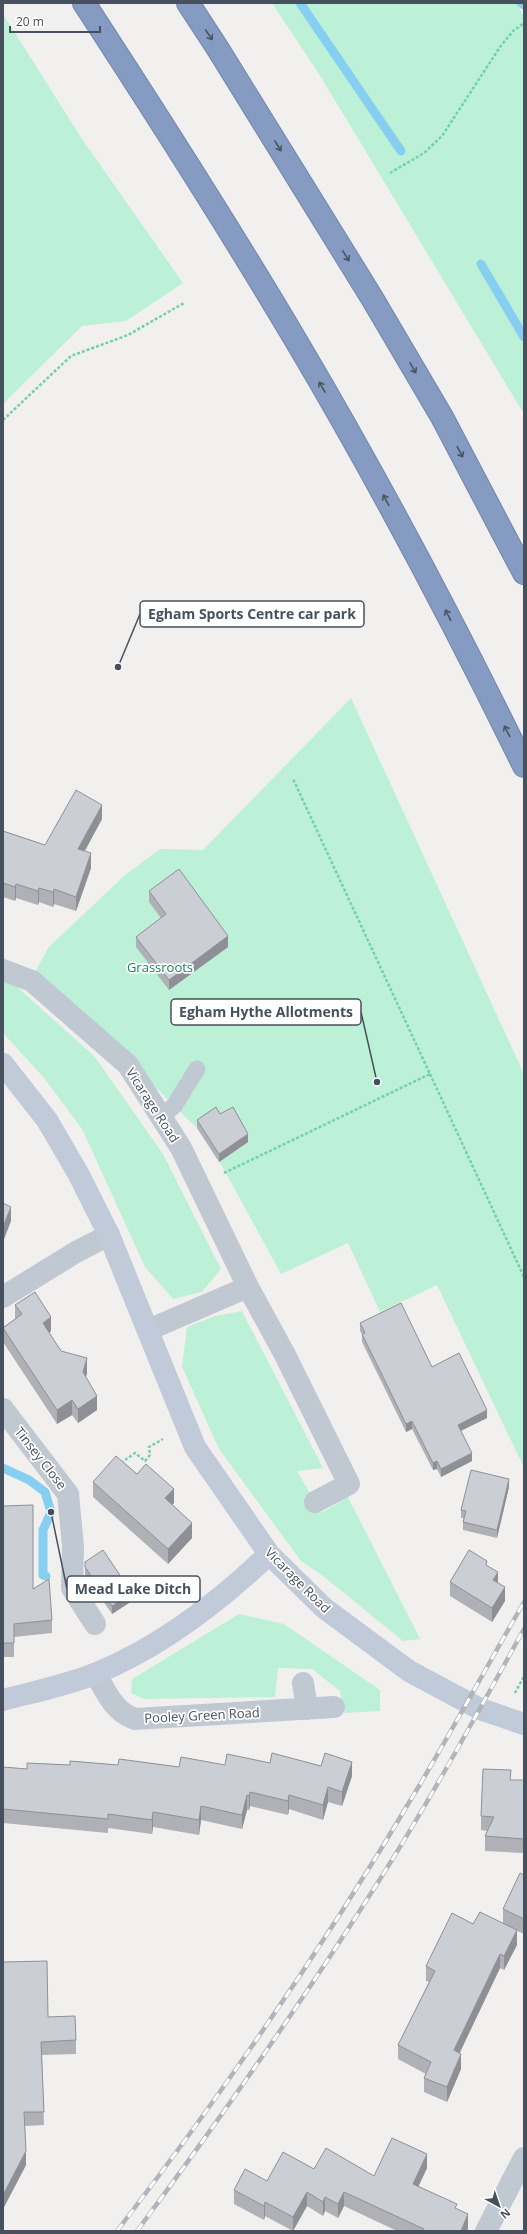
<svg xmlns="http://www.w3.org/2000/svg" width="527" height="2234" font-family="'Open Sans',sans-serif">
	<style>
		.green { fill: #bcf1d7 }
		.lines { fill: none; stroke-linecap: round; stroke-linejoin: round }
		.stream { stroke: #87cff0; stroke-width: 9 }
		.highway-casing { stroke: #7086ad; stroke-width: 24 }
		.path { stroke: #72d1ad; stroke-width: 2.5; stroke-dasharray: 3 2; stroke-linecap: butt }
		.lane { stroke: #c0c8d2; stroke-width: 17 }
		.street { stroke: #c0c8d2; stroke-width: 22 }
		.secondary { stroke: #c1cad9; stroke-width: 22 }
		.highway { stroke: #859bc1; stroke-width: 22 }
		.rail-casing { stroke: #b1b4ba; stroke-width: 4.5 }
		.rail { stroke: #fff; stroke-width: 3; stroke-dasharray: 9; stroke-linecap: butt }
		.wall { fill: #afb1b7 }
		.shaded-wall { fill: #8e9095 }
		.building { fill: #cbced5; stroke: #8e9095 }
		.oneway { stroke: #4a5463 }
		.labels { text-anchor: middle; stroke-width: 3.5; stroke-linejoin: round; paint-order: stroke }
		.park-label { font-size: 13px; fill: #138458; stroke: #fff }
		.street-label { font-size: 13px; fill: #47505e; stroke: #fff }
		.leader { fill: none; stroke: #47505e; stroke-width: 1.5 }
		.callout-dot { fill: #47505e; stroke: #fff; stroke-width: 1.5 }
		.callout { fill: #fff; stroke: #47505e; stroke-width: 1.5 }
		.callout-label { font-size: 14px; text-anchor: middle; font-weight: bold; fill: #47505e }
	</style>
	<rect width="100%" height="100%" fill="#f2f0ef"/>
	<!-- green -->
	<path class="green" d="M272 3H516L524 16V414L319 74Z
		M3 14 82 139 183 283 126 321 82 326 3 404Z
		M351 698 524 1074V1468L437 1285 380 1312 348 1243 281 1274 221 1164 197 1128 36 971 48 948 124 876 160 849 203 850Z
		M3 981 15 985 95 1057 163 1154 221 1269 202 1292 173 1299 145 1267 82 1129 44 1078 3 1033Z
		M242 1311 323 1468 297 1471 321 1513 348 1497 420 1639 403 1641 323 1576 301 1561 219 1449 182 1367 187 1327 215 1316Z
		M239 1614 284 1624 380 1690V1711L344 1713 340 1691 312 1669 278 1668 275 1697 144 1699 131 1693 132 1679Z"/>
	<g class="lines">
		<!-- stream -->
		<path class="stream" d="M300 3 401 151
			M521 3 524 5
			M481 264 524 337
			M3 1468 29 1480 45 1492 51 1512 43 1530V1575L46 1576"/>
		<!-- highway casing -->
		<g class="highway-casing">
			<path id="highway" d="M84 3C157 115 230 229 298 344 379 481 454 623 524 766
				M188 3 218 49 372 298 442 417 524 573"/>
		</g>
		<!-- path -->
		<path class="path" d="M390 173 424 153 442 136 500 47 513 31 524 23
			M3 420 71 356 128 335 184 303
			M430 1074 524 1277
			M224 1173 430 1074 293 779
			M121 1463 135 1453 145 1461 150 1455 149 1447 163 1439
			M515 1693 524 1676"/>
		<!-- lane -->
		<path class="lane" d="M161 1117 174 1106 197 1069"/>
		<!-- street -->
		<path class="street" d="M3 970 32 981 128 1065 181 1148 248 1287 284 1353 349 1484 315 1502
			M3 1297 76 1252 109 1235
			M148 1330 248 1287
			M3 1409 68 1494 73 1546 72 1588 95 1624
			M96 1674C106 1692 114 1712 135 1719L334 1707
			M303 1683 307 1709
			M486 2231 524 2158"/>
		<!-- secondary -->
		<path class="secondary" d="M3 1064 47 1120 79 1175 109 1235 195 1447 269 1554 324 1608 409 1671 480 1709 524 1724
			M3 1700C33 1692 68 1685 97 1673 162 1646 218 1603 269 1554"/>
		<!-- highway -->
		<use href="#highway" class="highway"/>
		<!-- rail casing -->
		<g class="rail-casing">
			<path id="rail" d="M117 2231C226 2089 328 1940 419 1786 455 1725 489 1663 524 1602
				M137 2231C223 2115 305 1998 382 1876 433 1795 478 1712 524 1629"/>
		</g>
		<!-- rail -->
		<use href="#rail" class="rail"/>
	</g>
	<!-- wall -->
	<path class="wall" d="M102 819 85 851 91 868 76 911 54 904 53 907 39 902 38 905 16 898 15 901 3 897V831L45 845Z
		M149 891 228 947 169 990 136 947V937L161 918 149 902Z
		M220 1114 248 1142 219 1162 197 1128V1120Z
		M15 1305 51 1331 49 1333 61 1351 87 1373 86 1377 97 1410 78 1423 72 1415 57 1424 3 1342V1327L15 1319Z
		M360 1323 432 1367 487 1418 461 1431 472 1461 441 1477 437 1469 433 1470 412 1429 406 1432 362 1342V1334L360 1331Z
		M137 1474 174 1503 172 1505 192 1538 168 1564 93 1497V1482Z
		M509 1487 497 1538 463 1530V1522L464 1518H461V1510Z
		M3 1506 33 1589 52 1620V1633L14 1637V1657H3Z
		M85 1562 132 1601 112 1614 85 1575Z
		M487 1565 498 1583 505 1601 492 1622 450 1596V1582Z
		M270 1763 352 1776 342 1806 328 1802 323 1820 289 1809 288 1815 250 1806 249 1810H247L242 1829 201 1820 199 1835 153 1827 152 1834 108 1828V1833L3 1823V1767L27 1769 70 1765H118L179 1767Z
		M511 1780H524V1853L485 1851V1836L488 1831 481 1830V1816Z
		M524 1875V1934L517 1931V1945L504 1970 500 1968 459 2053 461 2069 447 2102 424 2092V2078L426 2074 398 2059V2045L429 1982 426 1981V1966L473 1924 503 1923V1909Z
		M3 1962 48 2017 76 2040V2054L42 2055 44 2125 25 2126 26 2165 3 2209Z
		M427 2168 418 2187 457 2209 468 2228 467 2231H397L344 2206 338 2218 325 2211 323 2216 307 2206 293 2231 265 2216 264 2220 234 2204V2190L314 2169 374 2176Z"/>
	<!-- shaded-wall -->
	<path class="shaded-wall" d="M102 805V819L78 863V849Z
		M91 853V868L76 911V897Z
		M16 884V898L15 901V887Z
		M39 888V902L38 905V891Z
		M54 889V904L53 907V892Z
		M228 936V947L169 990V980Z
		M248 1134V1142L219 1162V1154Z
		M11 1207V1221L3 1242V1227Z
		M51 1317V1331L43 1337V1323Z
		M87 1358V1373L83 1387V1372Z
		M97 1396V1410L78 1423V1409Z
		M72 1400V1415L57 1424V1410Z
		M487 1410V1418L458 1432V1425Z
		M412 1421V1429L406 1432V1424Z
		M472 1453V1461L441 1477V1469Z
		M437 1461V1469L433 1470V1463Z
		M509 1479V1487L497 1538V1530Z
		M174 1489V1503L165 1513V1498Z
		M192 1523V1538L168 1564V1549Z
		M498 1572V1586L493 1580Z
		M505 1587V1601L492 1622V1608Z
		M132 1593V1601L112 1614V1606Z
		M352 1762V1776L342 1806V1792Z
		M328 1787V1802L323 1820V1805Z
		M250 1792V1806L249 1810V1796Z
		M247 1795V1810L242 1829V1815Z
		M289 1795V1809L288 1815V1801Z
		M201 1806V1820L199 1835V1820Z
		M153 1812V1827L152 1834V1820Z
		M517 1930V1945L504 1970V1956Z
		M500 1954V1968L454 2065V2050Z
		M461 2054V2069L447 2102V2087Z
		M26 2151V2165L3 2209V2195Z
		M427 2154V2168L413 2198V2184Z
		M307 2192V2206L293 2231V2217Z
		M344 2192V2206L338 2218V2204Z
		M325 2197V2211L323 2216V2202Z
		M265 2202V2216L264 2220V2206Z
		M468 2214V2228L467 2231H461Z"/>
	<!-- building -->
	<path class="building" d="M76 790 102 805 78 849 91 853 76 897 54 889 53 892 39 888 38 891 16 884 15 887 3 883V831L45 845Z
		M179 869 228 936 169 980 136 937 166 914 149 891Z
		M216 1107 220 1114 233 1107 248 1134 219 1154 197 1120Z
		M3 1203 11 1207 3 1227Z
		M35 1292 51 1317 43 1323 61 1351 87 1358 83 1372 97 1396 78 1409 72 1400 57 1410 3 1328 22 1314 15 1305Z
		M401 1303 432 1367 459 1353 487 1410 458 1425 472 1453 441 1469 437 1461 433 1463 412 1421 406 1424 362 1334 365 1333 360 1323Z
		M116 1456 137 1474 146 1464 174 1489 165 1498 192 1523 168 1549 93 1482Z
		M471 1470 509 1479 497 1530 463 1522 466 1511 461 1510Z
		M33 1505V1589L49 1579 52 1620 14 1624V1643H3V1506Z
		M103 1550 132 1593 112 1606 85 1567V1562Z
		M469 1550 487 1561 486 1565 498 1572 493 1580 505 1587 492 1608 450 1582Z
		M272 1753 321 1766 325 1753 352 1762 342 1792 328 1787 323 1805 289 1795 288 1801 250 1792 249 1796 247 1795 242 1815 201 1806 199 1820 153 1812 152 1820 108 1814V1819L3 1809V1767L27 1769V1763L70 1765V1761L118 1765 119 1759 179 1767 181 1757 225 1765 227 1754 270 1763Z
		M483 1769 511 1770 510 1780H524V1839L485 1836 494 1817 481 1816Z
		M520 1873 524 1875V1919L503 1909Z
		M480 1912 517 1930 504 1956 500 1954 454 2050 461 2054 447 2087 424 2078 431 2062 398 2045 435 1971 426 1966 452 1913 473 1924Z
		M47 1961 48 2017 75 2016 76 2040 41 2042 44 2112H24L26 2151 3 2195V1962Z
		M392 2138 427 2154 413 2184 457 2204 455 2208 468 2214 461 2231H423L424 2229 344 2192 338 2204 325 2197 323 2202 307 2192 293 2217 265 2202 264 2206 234 2190 245 2169 267 2181 283 2152 314 2169 326 2148 374 2176Z"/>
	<!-- one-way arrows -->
	<defs><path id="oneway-shaft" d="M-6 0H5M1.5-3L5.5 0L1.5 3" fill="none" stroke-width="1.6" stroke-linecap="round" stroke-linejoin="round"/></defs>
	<g class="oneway">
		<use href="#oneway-shaft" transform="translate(209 35) rotate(56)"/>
		<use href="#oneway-shaft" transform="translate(278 146) rotate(58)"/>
		<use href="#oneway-shaft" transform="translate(346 256) rotate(58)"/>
		<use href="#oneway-shaft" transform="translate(413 368) rotate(60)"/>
		<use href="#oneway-shaft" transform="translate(322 387) rotate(-120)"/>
		<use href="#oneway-shaft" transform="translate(460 452) rotate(62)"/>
		<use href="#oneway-shaft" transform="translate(386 500) rotate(-118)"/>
		<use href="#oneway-shaft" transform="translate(448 615) rotate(-117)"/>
		<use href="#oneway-shaft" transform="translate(507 731) rotate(-117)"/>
	</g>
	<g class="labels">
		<!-- park labels -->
		<g class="park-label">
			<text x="160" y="972">Grassroots</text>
		</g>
		<!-- street labels -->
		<g class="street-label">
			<text transform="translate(153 1105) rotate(57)" y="5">Vicarage Road</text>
			<text transform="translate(41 1458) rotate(52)" y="5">Tinsey Close</text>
			<text transform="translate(298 1580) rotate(45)" y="5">Vicarage Road</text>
			<text transform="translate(202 1715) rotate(-3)" y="5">Pooley Green Road</text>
		</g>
	</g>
	<!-- callouts -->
	<path class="leader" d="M118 667L140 614M377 1082L361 1012M51 1512L67 1589"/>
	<g class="callout-dot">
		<circle cx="118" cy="667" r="4"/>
		<circle cx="377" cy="1082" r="4"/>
		<circle cx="51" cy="1512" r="4"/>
	</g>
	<g class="callout">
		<rect x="140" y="601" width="224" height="26" rx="4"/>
		<rect x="171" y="999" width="190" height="26" rx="4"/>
		<rect x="67" y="1576" width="133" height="26" rx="4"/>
	</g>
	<g class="callout-label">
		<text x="252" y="619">Egham Sports Centre car park</text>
		<text x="266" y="1017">Egham Hythe Allotments</text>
		<text x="133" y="1594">Mead Lake Ditch</text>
	</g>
	<!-- border -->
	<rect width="527" height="2234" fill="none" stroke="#47505e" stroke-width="8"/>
	<!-- north arrow -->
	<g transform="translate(499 2206) rotate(140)" stroke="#ffffff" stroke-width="3" paint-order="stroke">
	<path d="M0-3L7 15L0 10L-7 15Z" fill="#47505e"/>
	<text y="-6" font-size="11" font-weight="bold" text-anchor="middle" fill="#47505e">N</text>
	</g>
	<!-- scale -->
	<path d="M10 26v6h90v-6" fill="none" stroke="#47505e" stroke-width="2"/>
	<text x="16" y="26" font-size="12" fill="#47505e" stroke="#ffffff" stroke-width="3" paint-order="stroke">20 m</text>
</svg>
